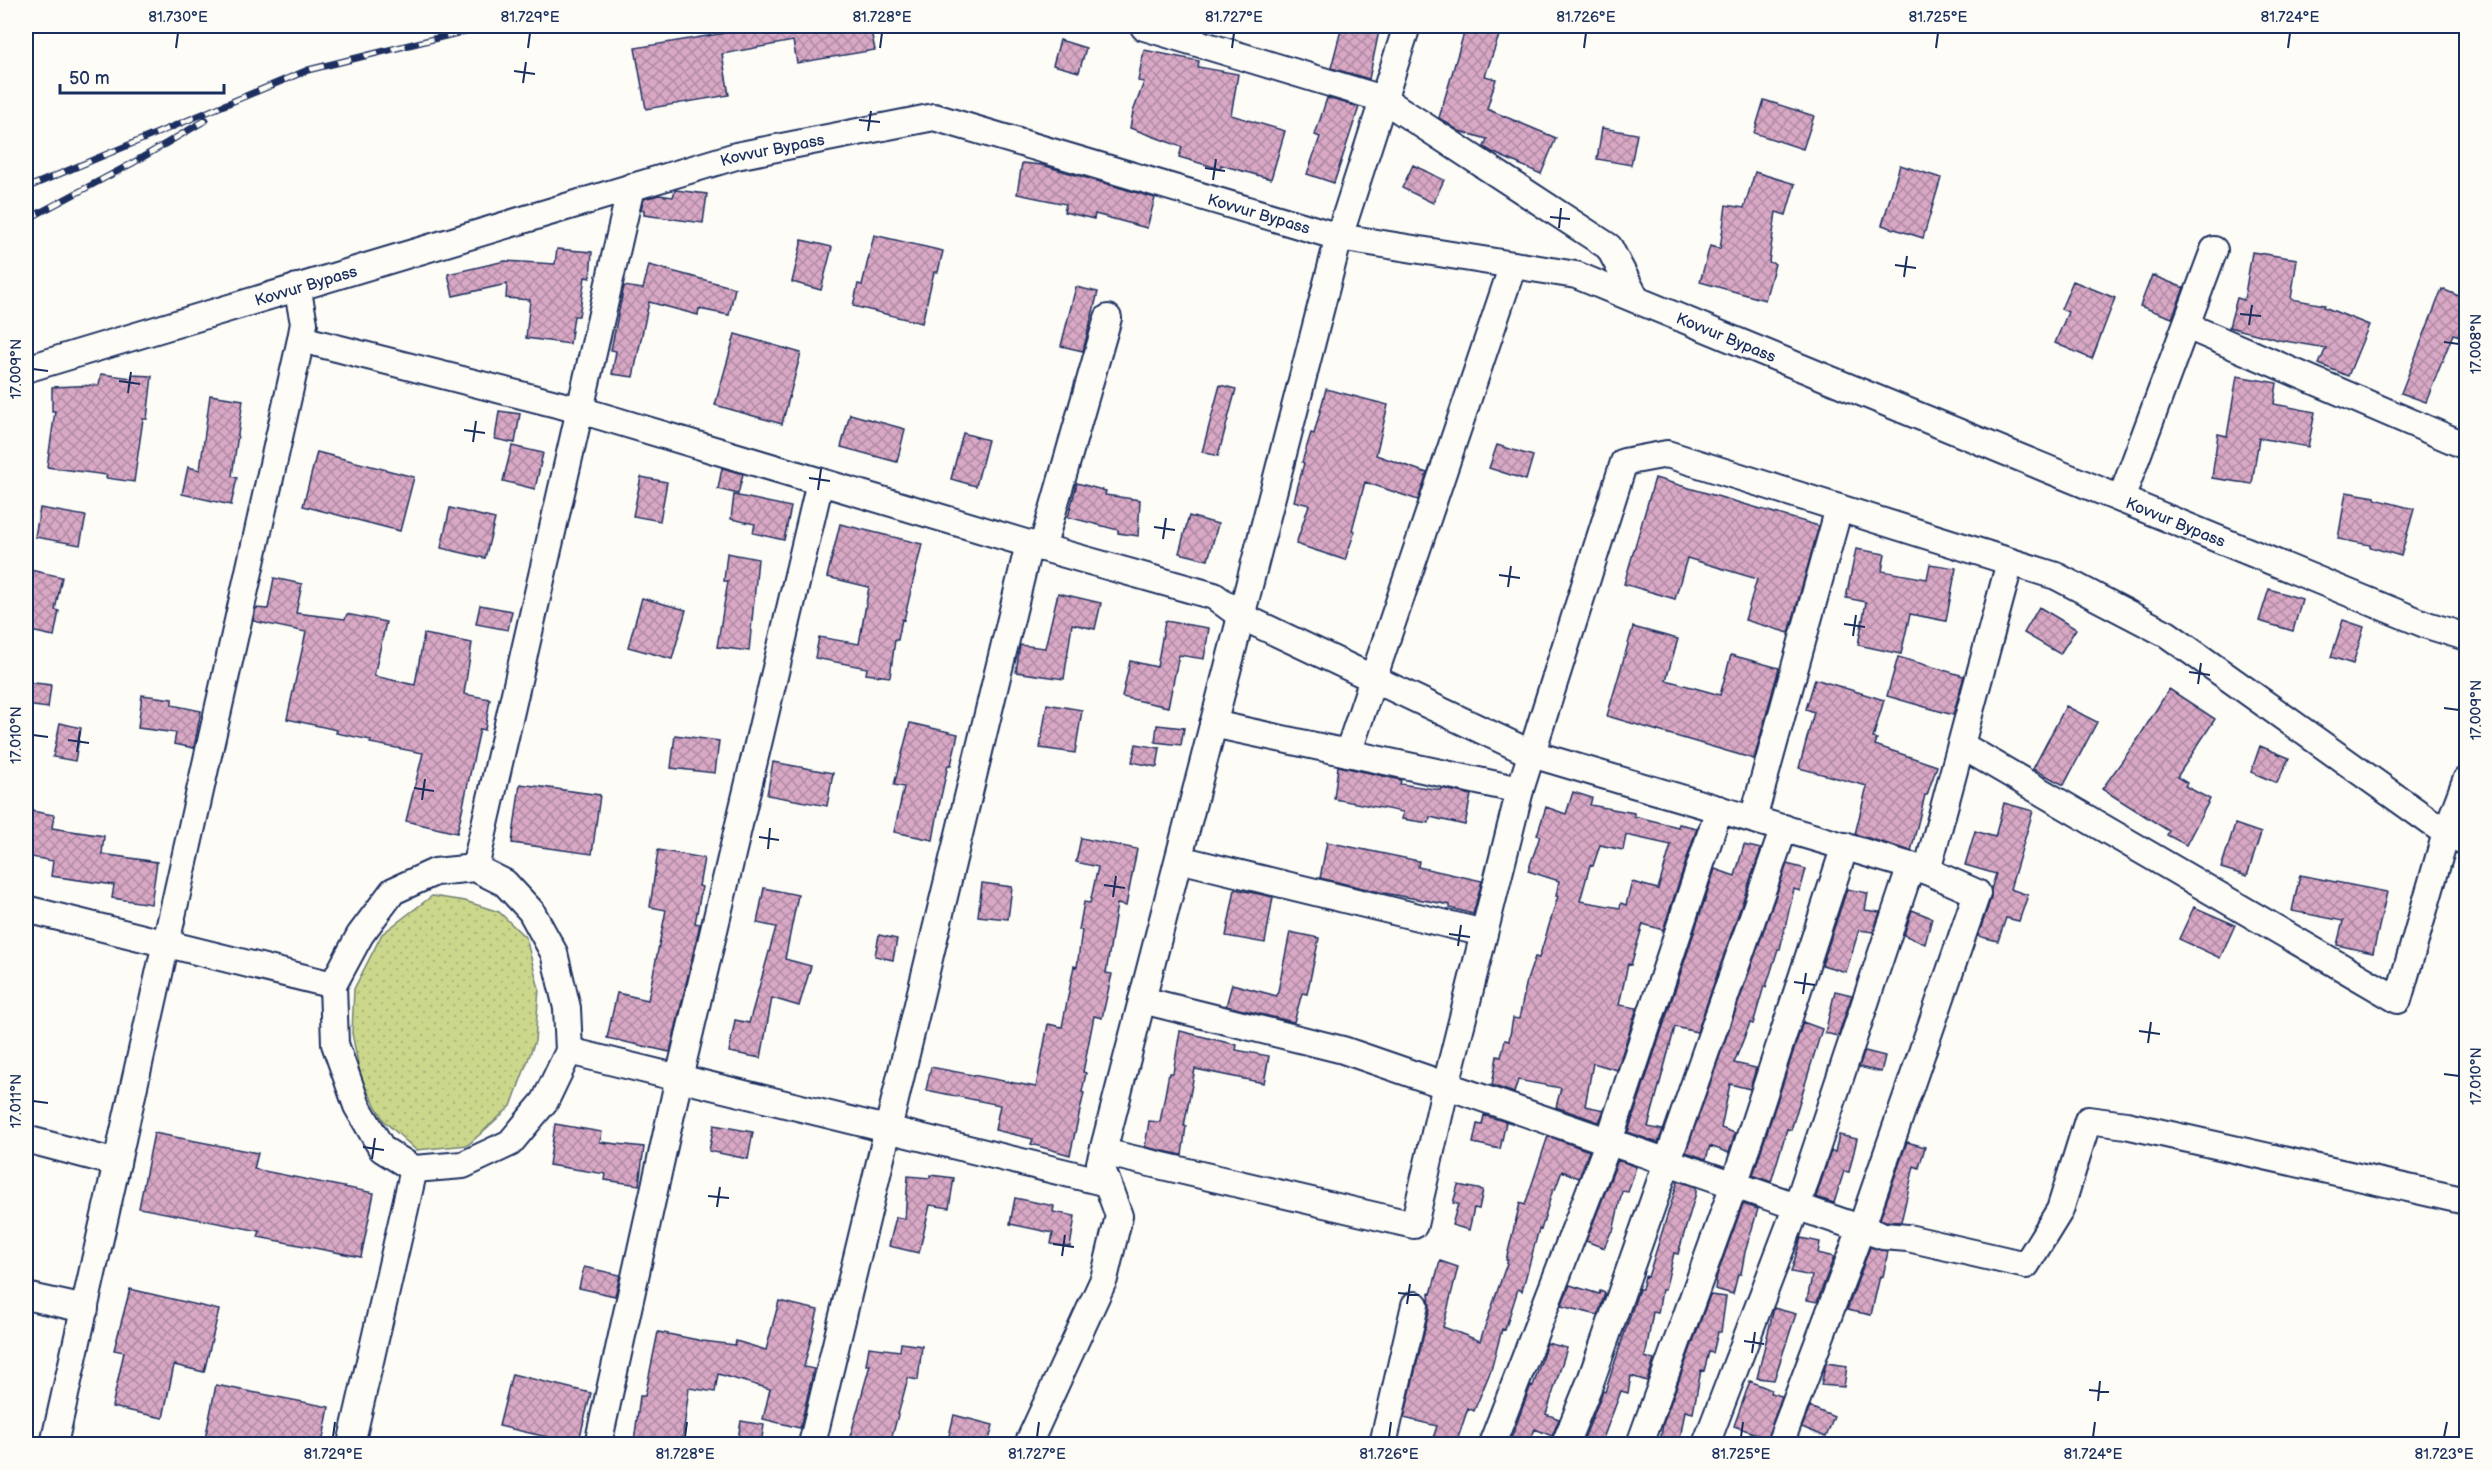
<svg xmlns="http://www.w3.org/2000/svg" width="2492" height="1470" font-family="'Balsamiq Sans',sans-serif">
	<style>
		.park { fill: url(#park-dots); stroke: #738374; stroke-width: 1.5 }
		.building { fill: url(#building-cross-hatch); stroke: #1b2f5e; stroke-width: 1.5; fill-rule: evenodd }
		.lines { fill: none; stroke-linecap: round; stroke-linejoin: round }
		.minor-casing { stroke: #1b2f5e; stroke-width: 30 }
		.minor { stroke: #fdfcf7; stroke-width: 26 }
		.rail-casing { stroke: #1b2f5e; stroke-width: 7 }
		.rail { stroke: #fdfcf7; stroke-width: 4.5; stroke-dasharray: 14; stroke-linecap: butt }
		.ticks { fill: none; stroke: #1b2f5e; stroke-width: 2 }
		.labels { text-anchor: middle; stroke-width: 4.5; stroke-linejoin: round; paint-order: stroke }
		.street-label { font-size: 16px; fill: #1b2f5e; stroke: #fdfcf7 }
		.neatline { fill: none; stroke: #1b2f5e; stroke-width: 2 }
		.ticks-label { font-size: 15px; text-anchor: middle; fill: #1b2f5e }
	</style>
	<defs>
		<pattern id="park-dots" width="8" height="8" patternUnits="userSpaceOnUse" patternTransform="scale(1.5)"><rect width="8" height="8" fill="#cbd78b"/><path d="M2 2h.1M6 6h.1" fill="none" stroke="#aeb97a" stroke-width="1.8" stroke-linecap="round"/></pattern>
		<pattern id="building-cross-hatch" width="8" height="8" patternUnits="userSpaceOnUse" patternTransform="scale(1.5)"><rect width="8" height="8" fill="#d9a8c5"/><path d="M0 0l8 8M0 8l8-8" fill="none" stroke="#af89a3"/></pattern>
	</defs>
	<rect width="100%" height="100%" fill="#fdfcf7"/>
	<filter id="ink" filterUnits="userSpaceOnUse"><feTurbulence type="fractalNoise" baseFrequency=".0167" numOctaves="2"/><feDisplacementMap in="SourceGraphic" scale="12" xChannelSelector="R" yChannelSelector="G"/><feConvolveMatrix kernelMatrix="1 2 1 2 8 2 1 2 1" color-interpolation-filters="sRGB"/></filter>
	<g filter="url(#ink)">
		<!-- park -->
		<path class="park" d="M432 896 465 901 499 912 526 938 539 989 535 1041 511 1106 468 1145 416 1150 384 1121 361 1079 352 1033 354 989 382 934Z"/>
		<!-- building -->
		<path class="building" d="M767 26H870L875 50 797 63 793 41 722 54 729 95 646 109 635 48Z
			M1342 26 1379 31 1369 79 1331 68Z
			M1466 26H1487L1501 30 1485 76 1496 79 1487 109 1556 138 1541 174 1492 152 1484 147 1487 139 1459 131 1439 118Z
			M1060 40 1086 48 1079 72 1053 65Z
			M1144 50 1199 61 1198 67 1238 74 1231 115 1285 131 1271 179 1221 165 1220 169 1179 157 1182 147 1130 128 1133 112 1144 82 1138 81Z
			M1327 98 1359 107 1334 183 1307 174 1320 137 1315 135Z
			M1764 100 1814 116 1803 149 1754 133Z
			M1602 128 1637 134 1631 165 1597 159Z
			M1022 163 1042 165 1155 198 1147 228 1095 214 1094 219 1064 212 1066 204 1017 194Z
			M1413 165 1444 180 1433 203 1402 188Z
			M1900 165 1941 178 1923 238 1882 225Z
			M1755 172 1795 184 1786 215 1776 212 1769 262 1775 264 1765 300 1700 282 1710 246 1720 249 1726 205 1744 208Z
			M675 190 707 194 703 223 644 215V210L641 209 644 199 659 195 673 197Z
			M874 235 943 251 938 272H934L922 323 853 306 858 284 862 285Z
			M802 240 832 247 821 290 792 282Z
			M557 249 592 252 590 278 585 277 579 316H574L570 344 526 338 530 300 506 298 507 284 453 296 448 274 505 261 555 264Z
			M2252 252 2297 259 2291 299 2325 305 2324 307 2369 325 2348 376 2319 364 2326 348 2279 340 2229 327 2237 298 2244 300Z
			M649 265 735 288 729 315 699 309 698 315 649 302 633 377 612 374 616 351 611 350 624 286 643 289Z
			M2152 275 2184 288 2172 318 2140 306Z
			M2073 281 2115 298 2092 359 2055 343 2068 312 2061 309Z
			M1076 287 1098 292 1083 351 1061 346Z
			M2442 289 2466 299V320L2460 336 2453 334 2426 402 2401 393Z
			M735 334 801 353 782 424 715 405Z
			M101 374 132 378V375L152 376 147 419H143L134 482 106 478 107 475 47 467 55 411H52V387L99 385Z
			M2237 376 2277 383 2274 404 2315 412 2308 447 2259 438 2252 484 2212 478 2218 434 2227 436Z
			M1220 385 1236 389 1218 456 1202 452Z
			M1326 389 1388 405 1376 455 1427 473 1418 500 1365 482 1352 530 1355 531 1345 560 1296 544 1309 505 1294 501 1304 463 1302 462 1311 433 1314 434Z
			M210 395 243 400 232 476 237 478 231 505 182 494 188 467 200 470Z
			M499 411 520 414 515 443 495 439Z
			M850 414 905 429 897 462 841 447Z
			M963 433 988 440 976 486 951 479Z
			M1497 445 1533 456 1526 480 1489 468Z
			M512 446 543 453 535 489 503 481Z
			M317 452 414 477 400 531 303 506Z
			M722 468 743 474 738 494 718 489Z
			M641 477 667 482 660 521 633 516Z
			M1655 478 1819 526 1789 633 1745 620 1757 579 1687 558 1675 599 1624 584Z
			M1077 483 1106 491 1105 495 1140 500 1138 536 1118 533V530L1068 517Z
			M2346 492 2375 497V499L2414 509 2401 556 2370 547V545L2338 539Z
			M734 495 791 507 784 540 753 533 755 524 731 519Z
			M40 508 86 516 80 545 35 537Z
			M450 508 495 519 485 558 441 548Z
			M1189 516 1218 524 1208 560 1179 553Z
			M840 524 922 544 904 620 902 619 898 640H895L890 677 866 674 867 668 815 658 819 637 859 644 869 587 827 577Z
			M1856 549 1885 554 1882 571 1927 579 1930 564 1956 568 1946 621 1910 614 1901 654 1858 645 1866 602 1846 598Z
			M727 553 758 559 749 651 717 647 728 581H724Z
			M26 569 62 577 55 610 59 611 54 636 26 630Z
			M274 578 302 584 296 613 345 619 347 614 386 622 374 676 415 685 424 634 472 643 464 694 490 699 485 730 480 729 457 833 406 821 423 753 370 743 371 740 336 733 337 730 287 719 306 632 253 621 256 608 268 609Z
			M2269 589 2302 599 2293 631 2259 621Z
			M1058 593 1101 603 1095 629 1072 624 1064 679 1016 672 1020 645 1045 648Z
			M642 598 686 610 672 659 628 647Z
			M480 605 512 611 508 630 476 624Z
			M2039 607 2076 629 2060 654 2024 633Z
			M2343 620 2364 627 2353 664 2331 657Z
			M1165 621 1209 628 1204 659 1179 655 1168 707 1122 697 1130 661 1157 667Z
			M1633 627 1678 639 1666 680 1720 695 1731 655 1779 668 1754 759 1607 716Z
			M1898 657 1964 676 1953 715 1887 696Z
			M1815 679 1884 700 1873 738 1877 739 1875 745 1937 766 1927 795H1925L1911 851 1855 834 1867 786 1799 768 1814 712 1806 709Z
			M26 682 51 685 48 708 26 705Z
			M2169 689 2215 719 2177 777 2187 783 2185 786 2210 799 2186 845 2167 835 2169 831 2102 789 2138 739Z
			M142 695 172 699V705L201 711 194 748 174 744 176 733 138 728Z
			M1047 704 1082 710 1075 753 1040 748Z
			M2066 706 2097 722 2064 785 2033 769Z
			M60 723 81 728 75 761 53 757Z
			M910 723 958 734 951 765H948L940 801 933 840 894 832 904 787 894 785Z
			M1157 725 1184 728 1181 745 1155 742Z
			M675 735 719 741 715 773 671 768Z
			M1136 744 1160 748 1157 767 1132 762Z
			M2260 746 2289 758 2277 783 2251 772Z
			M773 762 833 773 827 806 767 795Z
			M1338 766 1401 780 1400 784 1441 790V788L1471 795 1465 825 1430 817 1429 823 1402 819 1403 812 1334 799Z
			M520 784 600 795 592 854 512 843Z
			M1573 792 1592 798 1590 805 1634 813V816L1678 827 1679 824 1697 828 1663 930 1643 924 1631 965 1628 964 1619 1005 1637 1008 1617 1070 1593 1063 1585 1106 1604 1110 1599 1122 1556 1107 1561 1088 1518 1080 1514 1093 1492 1085 1497 1056 1501 1057 1505 1040 1509 1041 1513 1018 1519 1019 1527 980 1535 957 1539 958 1558 896H1556L1559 881 1528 871 1540 836 1537 835 1546 807 1566 814ZM1626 835 1671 845 1658 889 1632 882 1626 905 1621 903 1620 908 1580 901 1590 865 1593 866 1600 845 1623 850Z
			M2004 803 2033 811 2010 889 2028 895 2019 921 2006 918 1998 941 1978 936 1991 898V889L1996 874 1965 865 1975 831 1995 837Z
			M26 810 54 815 52 828 104 836 102 854 157 862 151 904 112 898 114 885 51 876 53 861 26 856Z
			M2235 824 2261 833 2247 876 2221 868Z
			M1081 838 1137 849 1126 906 1117 904 1106 973 1112 974 1102 1018 1094 1016 1083 1072 1086 1073 1082 1092 1084 1093 1070 1155 1031 1144 1033 1139 995 1130 1000 1105 926 1090 931 1067 1036 1087 1048 1024 1062 1027 1074 966 1077 967 1082 930H1079L1084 902 1090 903 1098 867 1076 862Z
			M1327 842 1419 861 1418 867 1482 881 1473 914 1450 908V905L1384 893 1320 878Z
			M1744 845 1761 849 1697 1032 1675 1027 1648 1127 1663 1130 1658 1143 1628 1132 1715 869 1735 876Z
			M658 850 704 858 699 886 702 887 695 923 700 924 670 1052 607 1038 617 993 648 1000 666 910 650 907Z
			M1787 864 1806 869 1800 891 1794 889 1780 949H1778L1766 987 1764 986 1753 1024 1750 1023 1734 1063 1756 1068 1750 1089 1730 1084 1721 1128 1735 1133 1729 1153 1710 1146 1706 1159 1686 1152Z
			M2300 875 2387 892 2373 953 2337 945 2343 921 2292 911Z
			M982 883 1012 887 1008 919 978 916Z
			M764 888 798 895 785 959 811 966 799 1006 772 998 761 1058 729 1052 735 1020 749 1023 776 927 757 923Z
			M1235 889 1273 897 1265 943 1226 936Z
			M1847 889 1868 893 1865 910 1880 912 1873 932 1859 930 1846 972 1822 965Z
			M2194 907 2235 925 2220 958 2179 939Z
			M1912 910 1932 918 1925 944 1904 935Z
			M1290 932 1319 938 1307 994 1302 993 1294 1022 1226 1006 1232 984 1277 996Z
			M879 935 897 939 893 960 875 956Z
			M1835 991 1852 995 1838 1036 1825 1033Z
			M1803 1022 1822 1029 1791 1130 1787 1129 1771 1182 1753 1175Z
			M1180 1031 1237 1045 1236 1050 1269 1056 1264 1083 1195 1069 1184 1126H1186L1182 1155 1145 1147 1149 1121 1160 1122 1169 1073H1173Z
			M1865 1051 1885 1056 1881 1072 1859 1067Z
			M1484 1115 1506 1122 1500 1149 1473 1143 1477 1124 1482 1125Z
			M555 1124 602 1132 600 1142 644 1147 639 1185 605 1180 606 1174 549 1165Z
			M714 1125 753 1132 748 1159 709 1151Z
			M154 1133 258 1153 254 1169 374 1193 361 1257 258 1237 260 1231 139 1208Z
			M1839 1135 1857 1139 1849 1172 1844 1171 1834 1203 1816 1197 1831 1151 1835 1152Z
			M1548 1136 1589 1151 1579 1178 1562 1171 1555 1190 1553 1189 1541 1230 1539 1229 1522 1291 1518 1289 1505 1330 1502 1329 1491 1370 1474 1411 1468 1408 1456 1444H1431L1437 1426 1404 1418 1430 1308 1429 1293 1431 1294 1440 1261 1458 1267 1443 1327 1480 1341 1508 1260H1506L1520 1203 1525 1205Z
			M1907 1142 1925 1147 1919 1168 1914 1166 1901 1222 1886 1221 1880 1219Z
			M1618 1160 1636 1167 1628 1192 1622 1191 1613 1232H1611L1604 1248 1586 1241Z
			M930 1175 954 1178 949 1208 930 1205 919 1253 889 1246 896 1217 905 1219 908 1176 930 1178Z
			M1678 1181 1696 1187V1193L1678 1254 1674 1253 1665 1290H1662L1658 1313 1653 1312 1645 1357 1654 1360 1647 1381 1631 1376 1628 1393 1621 1391 1601 1444H1582L1603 1391 1605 1392 1639 1289H1642L1645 1276 1648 1277Z
			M1458 1185 1483 1190 1479 1209 1474 1208 1469 1230 1452 1225 1458 1204 1453 1203Z
			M1015 1198 1054 1206 1053 1212 1075 1216 1070 1247 1051 1244 1053 1233 1010 1224Z
			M1743 1204 1758 1209 1745 1252 1741 1274H1738L1733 1294 1715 1289 1717 1275Z
			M1801 1238 1820 1242 1818 1253 1834 1257 1817 1302 1807 1300 1812 1276 1791 1272Z
			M1870 1247 1888 1251 1883 1277 1880 1276 1871 1315 1847 1310Z
			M584 1267 620 1275 615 1296 579 1288Z
			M1570 1285 1599 1294 1600 1291 1605 1293 1598 1315 1561 1306Z
			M130 1289 219 1310 204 1372 174 1365 163 1418 112 1407 124 1352 114 1350Z
			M1710 1295 1726 1297 1721 1332H1718L1713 1353 1709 1352 1704 1371 1701 1370 1693 1413 1685 1411 1679 1444H1660L1663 1424Z
			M779 1301 818 1310 804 1367 814 1369 800 1428 763 1419 770 1389 718 1374 715 1392 689 1388 682 1444 634 1442 640 1396H645L658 1332 703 1341 735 1345 736 1341 766 1350Z
			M1774 1308 1796 1314 1774 1380 1757 1378Z
			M901 1343 922 1346 918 1380 908 1378 890 1444H848L870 1365H866L869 1347 900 1351Z
			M1547 1343 1567 1348 1546 1414 1559 1419 1552 1436 1535 1429 1529 1444H1509L1531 1385 1533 1386Z
			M1826 1363 1847 1366 1844 1387 1821 1385Z
			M512 1374 591 1393 578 1444 499 1426Z
			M1750 1381 1771 1390 1770 1393 1782 1396 1765 1444H1755L1757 1434 1734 1426Z
			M216 1385 329 1407 322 1444H204Z
			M1810 1407 1834 1417 1826 1437 1802 1427Z
			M954 1415 993 1425 988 1444H947Z
			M741 1421 764 1425 761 1444H737Z"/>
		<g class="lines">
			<!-- minor casing -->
			<g class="minor-casing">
				<g id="minor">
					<path d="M1144 27 1383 99 1609 247 1636 299"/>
					<path d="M2187 326 2466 446"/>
					<path d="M301 339 580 410 1029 544 1214 596 1241 616 1532 754 1927 871 1977 893 1861 1229 1780 1444"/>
					<path id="s1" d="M26 369 736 156 934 117 1339 237 1576 275 2427 625 2466 637"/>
					<path d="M2121 499 2214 250"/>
					<path d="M1042 548 1108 318"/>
					<path d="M1213 724 1520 790"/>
					<path d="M1961 745 2398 1000 2446 833 2466 780"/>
					<path d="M1348 753 1513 265"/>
					<path d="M1753 819 1839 508"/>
					<path d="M1179 859 1484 933"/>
					<path d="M475 868 505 883 531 911 554 953 567 1008 569 1051 545 1101 510 1143 463 1165 414 1169 382 1149 357 1106 335 1044 333 985 360 935 393 891 435 872Z"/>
					<path d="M475 868 631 187"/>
					<path d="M1927 871 2010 562"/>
					<path d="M26 909 333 985"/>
					<path d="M1142 1000 1343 1050 1883 1236 1908 1238 2026 1265 2060 1210 2088 1120 2126 1125 2466 1201"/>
					<path d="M569 1051 1107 1183"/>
					<path d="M26 1139 117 1163"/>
					<path d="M1103 1152 1414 1225 1446 1085 1520 790 1624 462 1667 454 2056 576 2167 634 2446 833 2466 842"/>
					<path d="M26 1296 85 1309"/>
					<path d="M54 1444 301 339 304 323 297 287"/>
					<path d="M351 1444 414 1169"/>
					<path d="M598 1444 679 1078 820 482"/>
					<path d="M812 1444 1029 544"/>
					<path d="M1028 1444 1104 1279 1119 1216 1100 1163 1339 237 1407 26"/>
					<path d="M1383 1444 1415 1305"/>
					<path d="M1492 1444 1609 1141 1719 809"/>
					<path d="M1565 1444 1591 1380 1784 828"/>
					<path d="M1640 1444 1734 1185 1845 846"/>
					<path d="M1706 1444 1797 1206 1911 866"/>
				</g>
			</g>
			<!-- minor -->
			<use href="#minor" class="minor"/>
			<!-- rail casing -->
			<g class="rail-casing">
				<path id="rail" d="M26 188 308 70 486 26
					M26 220 131 164 206 120"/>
			</g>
			<!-- rail -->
			<use href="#rail" class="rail"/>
		</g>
	</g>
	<!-- ticks -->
	<path class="ticks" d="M176 48 178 33M528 48 530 33M880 48 882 33M1232 48 1234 33M1584 48 1586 33M1936 48 1938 33M2288 48 2290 33M514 71 535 74M523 83 526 62M859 120 880 122M868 131 871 111M1205 168 1225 171M1213 180 1216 159M1550 217 1570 219M1559 228 1561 208M1895 265 1916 268M1904 277 1907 256M2240 314 2261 316M2249 325 2252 305M2444 342 2459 344M33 369 48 371M119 381 140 384M128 393 131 372M464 430 485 433M473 442 476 421M809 478 830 481M818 490 821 469M1154 527 1175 530M1163 539 1166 518M1499 575 1520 578M1508 587 1511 566M1844 624 1865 627M1853 636 1856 615M2189 672 2210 675M2198 684 2201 663M2444 708 2459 710M33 735 48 737M68 740 89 743M77 752 80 731M414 788 434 791M422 800 425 779M759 837 779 840M768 849 770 828M1104 885 1125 888M1113 897 1116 876M1449 934 1470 937M1458 946 1461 925M1794 982 1815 985M1803 994 1806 973M2139 1031 2160 1034M2148 1043 2151 1022M2444 1074 2459 1076M33 1101 48 1103M363 1147 384 1150M372 1159 375 1138M708 1196 729 1198M717 1207 720 1187M1053 1244 1074 1247M1062 1256 1065 1235M1398 1293 1419 1295M1407 1304 1410 1284M1744 1341 1764 1344M1752 1353 1755 1332M2089 1390 2109 1392M2098 1401 2100 1381M333 1437 335 1422M685 1437 687 1422M1037 1437 1039 1422M1389 1437 1391 1422M1741 1437 1743 1422M2093 1437 2095 1422M2444 1437 2447 1422"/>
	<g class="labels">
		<!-- street labels -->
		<g class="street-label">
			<text dy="6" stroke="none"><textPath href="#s1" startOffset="778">Kovvur Bypass</textPath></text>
			<text dy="6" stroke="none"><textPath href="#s1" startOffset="1282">Kovvur Bypass</textPath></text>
			<text dy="6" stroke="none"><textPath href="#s1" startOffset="292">Kovvur Bypass</textPath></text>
			<text dy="6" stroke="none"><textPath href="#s1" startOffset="1768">Kovvur Bypass</textPath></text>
			<text dy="6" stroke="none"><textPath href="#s1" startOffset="2254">Kovvur Bypass</textPath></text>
		</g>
	</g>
	<!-- margin -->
	<rect width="2492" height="1470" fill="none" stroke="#fdfcf7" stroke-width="66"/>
	<!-- scale -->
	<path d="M60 84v9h164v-9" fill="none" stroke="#1b2f5e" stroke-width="3"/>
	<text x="69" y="84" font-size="18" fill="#1b2f5e" stroke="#fdfcf7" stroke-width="4.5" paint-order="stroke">50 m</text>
	<rect x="33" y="33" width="2426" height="1404" class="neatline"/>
	<g class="ticks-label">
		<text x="178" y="22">81.730°E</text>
		<text x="530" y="22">81.729°E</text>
		<text x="882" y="22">81.728°E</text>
		<text x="1234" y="22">81.727°E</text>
		<text x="1586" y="22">81.726°E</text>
		<text x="1938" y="22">81.725°E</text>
		<text x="2290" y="22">81.724°E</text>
		<text transform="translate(2476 344) rotate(-90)" y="5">17.008°N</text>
		<text transform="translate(16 369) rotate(-90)" y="5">17.009°N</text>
		<text transform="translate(2476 710) rotate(-90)" y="5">17.009°N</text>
		<text transform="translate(16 735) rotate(-90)" y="5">17.010°N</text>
		<text transform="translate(2476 1076) rotate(-90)" y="5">17.010°N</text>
		<text transform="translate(16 1101) rotate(-90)" y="5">17.011°N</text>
		<text x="333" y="1459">81.729°E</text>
		<text x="685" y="1459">81.728°E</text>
		<text x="1037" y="1459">81.727°E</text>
		<text x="1389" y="1459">81.726°E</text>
		<text x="1741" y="1459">81.725°E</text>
		<text x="2093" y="1459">81.724°E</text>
		<text x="2444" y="1459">81.723°E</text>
	</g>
</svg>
